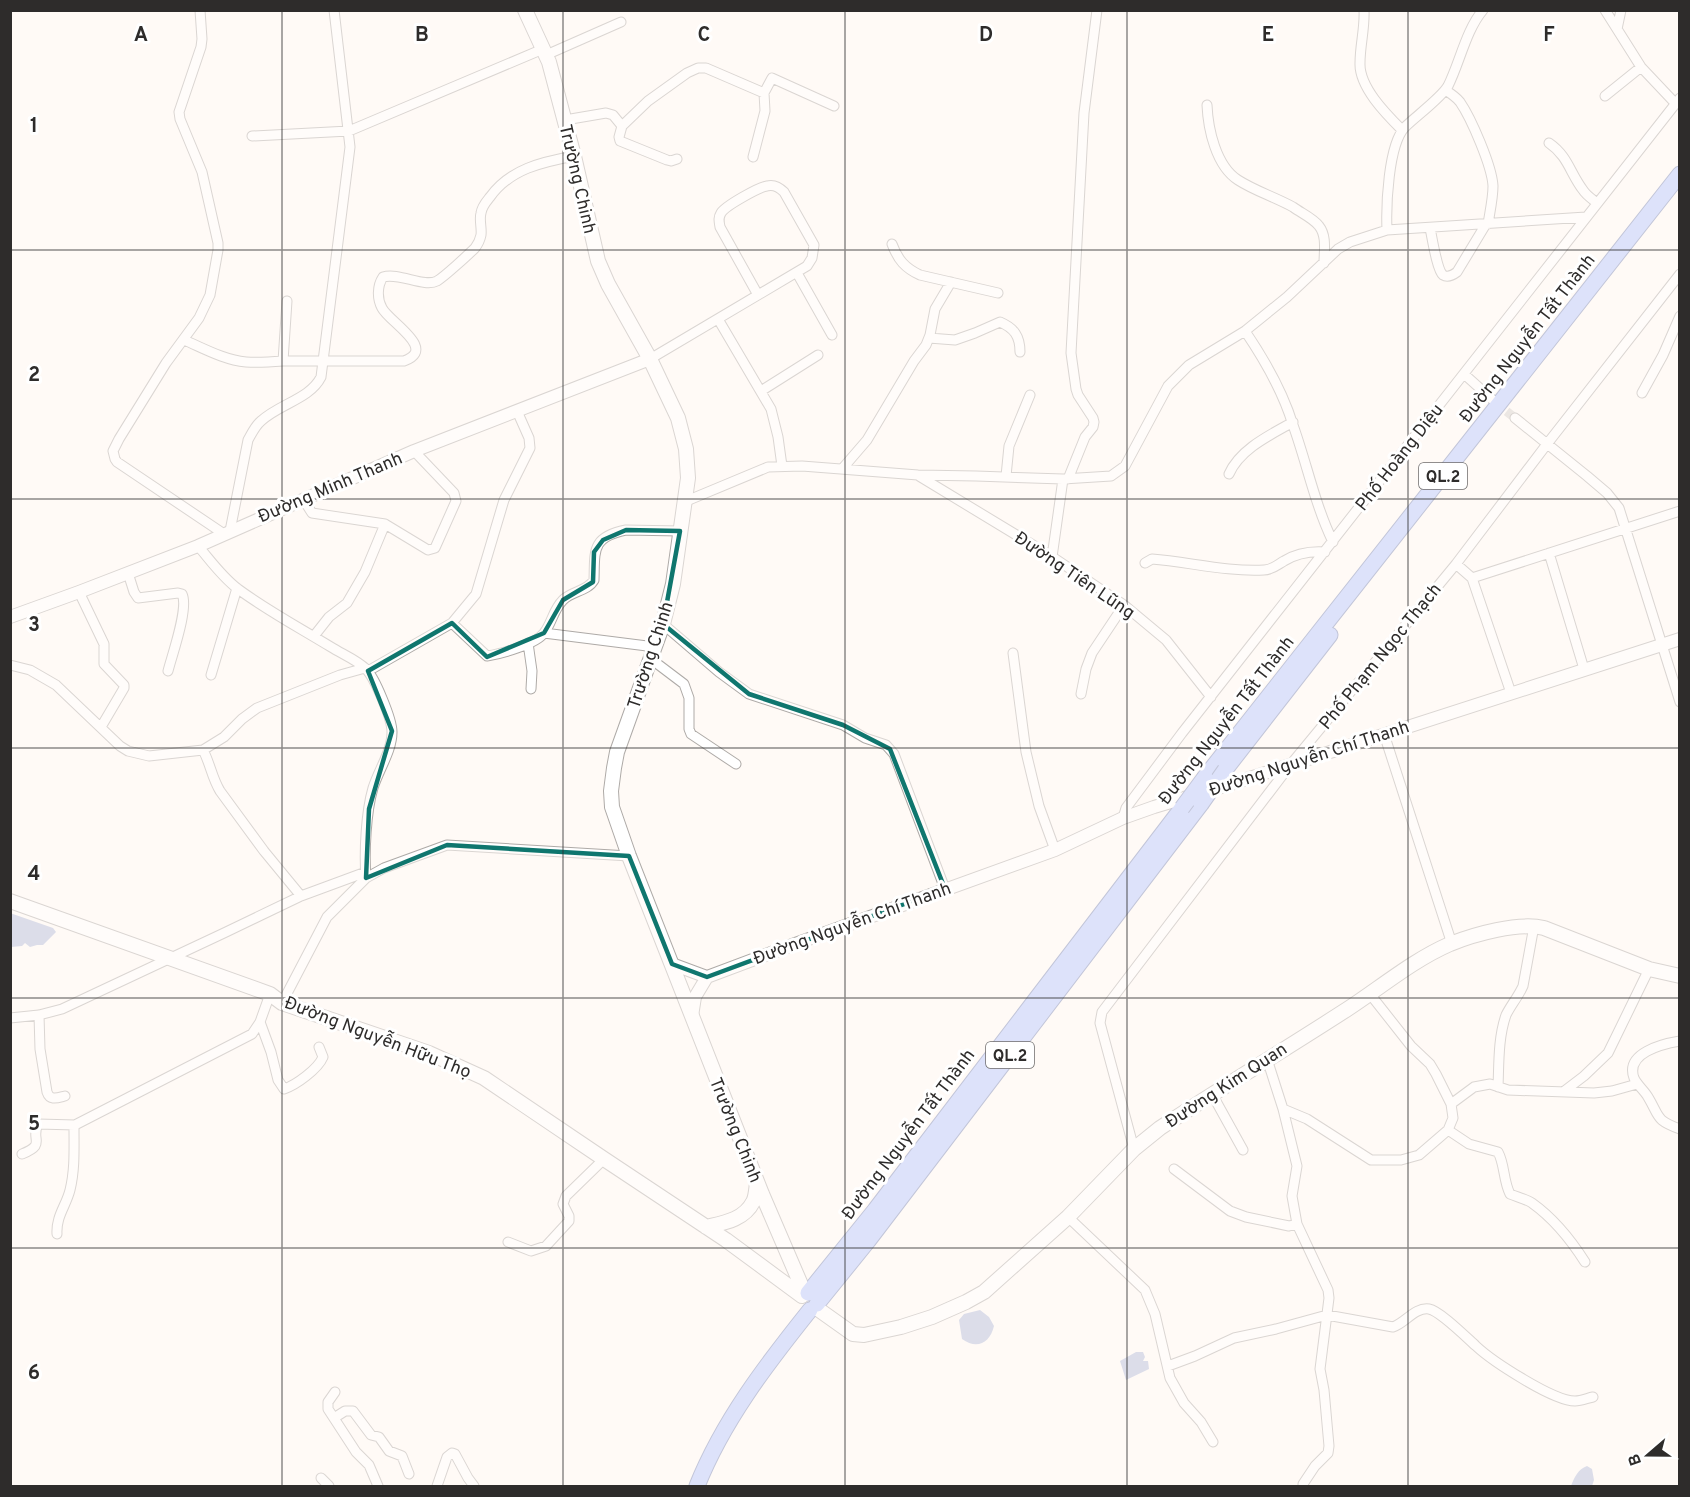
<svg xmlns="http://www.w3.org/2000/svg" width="1690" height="1497" font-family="Overpass,sans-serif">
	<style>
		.water { fill: #b1bbda }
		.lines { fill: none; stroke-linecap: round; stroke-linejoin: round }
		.minor-tunnel { stroke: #d5d1cd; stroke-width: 9; stroke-dasharray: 9 4.5; stroke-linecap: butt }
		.minor-casing { stroke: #aeaaa7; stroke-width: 11 }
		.tertiary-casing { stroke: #aeaaa7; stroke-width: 14 }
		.secondary-casing { stroke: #aeaaa7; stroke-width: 16 }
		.trunk-casing { stroke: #7987b5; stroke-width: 17 }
		.minor { stroke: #fff; stroke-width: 9 }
		.tertiary { stroke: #fff; stroke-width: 12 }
		.secondary { stroke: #fff; stroke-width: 14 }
		.trunk { stroke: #b4c6ff; stroke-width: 15 }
		.trunk-bridge-casing { stroke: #7987b5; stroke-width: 17; stroke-linecap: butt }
		.trunk-bridge { stroke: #b4c6ff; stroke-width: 15 }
		.marked { fill: none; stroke: #0f766e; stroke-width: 4.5; stroke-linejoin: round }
		.grid { fill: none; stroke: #2e2c2b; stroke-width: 1.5; stroke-opacity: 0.55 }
		.labels { text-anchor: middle; stroke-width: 6; stroke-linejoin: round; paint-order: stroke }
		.shield { fill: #fff; stroke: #6d6b6b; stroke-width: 1.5 }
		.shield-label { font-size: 16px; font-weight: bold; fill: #2e2c2b }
		.street-label { font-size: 18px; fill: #2e2c2b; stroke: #fff }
		.grid-label { font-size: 20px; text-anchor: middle; font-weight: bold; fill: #2e2c2b; stroke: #fff; stroke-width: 6; stroke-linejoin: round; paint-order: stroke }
	</style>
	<rect width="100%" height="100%" fill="#fffaf6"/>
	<!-- water -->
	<path class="water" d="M10 913 53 928 56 932 43 945H37L30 947 25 943 22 946 11 947Z
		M980 1310 989 1317 994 1326C990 1343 977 1350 962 1339L959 1320 964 1314Z
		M1136 1352H1143L1145 1357 1143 1361H1148L1149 1369 1126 1380 1120 1361Z
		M1587 1466 1592 1469 1594 1480 1592 1486H1571C1574 1478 1578 1469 1587 1466Z"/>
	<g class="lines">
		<!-- minor-tunnel -->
		<path class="minor-tunnel" d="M1496 403 1515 418"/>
		<!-- minor casing -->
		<g class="minor-casing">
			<path id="minor" d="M200 10 202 39 201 47 179 112 180 119 202 172 218 243V250L210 295 199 318 166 363 119 439 113 451 115 459 117 462 224 534
				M1364 10C1365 28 1360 45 1360 63 1359 87 1386 114 1402 130
				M1605 10 1641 67 1675 103
				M1617 29 1621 10
				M546 55 621 22
				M1445 90C1450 93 1456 97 1460 102 1471 118 1492 166 1493 186 1493 198 1490 211 1488 224
				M1605 96 1641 67
				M1207 105C1208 129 1216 166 1238 180 1255 191 1275 197 1293 207 1301 213 1313 218 1319 226 1327 236 1324 251 1324 263
				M565 120 606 113 613 115 622 126
				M252 136 349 131 543 49
				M1549 143C1568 156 1570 173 1583 190 1586 195 1592 199 1597 203
				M753 157 765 111 764 93 772 78 834 106
				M677 159 671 161 667 160 620 141 619 137 622 126 648 101 687 73 698 68H706L764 93
				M1430 228C1432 237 1437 270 1443 275 1448 278 1453 275 1457 272L1486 224
				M1387 230C1386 207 1388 145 1405 127 1415 117 1442 97 1448 86 1460 62 1466 30 1483 10
				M892 244C898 260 905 268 920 275L998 293
				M797 273 832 335
				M287 301 283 361H404C438 349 389 322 382 308 377 299 377 286 383 277 399 272 424 288 437 281 444 277 469 254 475 248 478 244 480 240 481 235 482 228 479 220 481 213 482 206 486 202 490 197 510 169 542 162 574 156
				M718 319 771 409 778 437 782 466
				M1245 331C1264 359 1283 392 1293 425 1307 464 1315 505 1333 542
				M929 338 955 340 975 333 1000 322C1014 328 1020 336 1020 352
				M184 340C203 348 224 360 246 362 258 363 271 362 283 361
				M650 359 807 266 812 258 814 245 784 192C779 187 774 184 767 186 759 187 725 206 721 213 718 218 719 221 720 227L758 295
				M1464 374 1494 401
				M761 391 818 355
				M1642 393 1663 355 1680 316
				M1515 418 1587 476 1607 493 1619 508 1680 702
				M842 469 867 440 914 361 926 345 930 335 935 309 951 282
				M1229 474C1240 449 1270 435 1293 422
				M919 476 1051 556 1124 605 1166 640 1211 697
				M1006 476 1009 446 1030 395
				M1068 479 1085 437 1093 427 1094 422 1093 418 1078 395 1076 389 1071 353 1084 113 1097 10
				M303 499 312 513 385 524 428 550 435 548 456 501 454 493 414 451
				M684 502 768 467 802 466 918 475 976 476 1063 479 1111 476 1125 466 1168 386 1189 365 1245 331 1287 297 1338 249 1350 242 1387 230 1586 217
				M230 531 248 440C252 433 255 426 261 421 279 404 310 399 321 377L350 147 334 10
				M198 546C211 561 222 577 238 589 268 611 300 628 331 647 342 654 357 660 366 669 375 678 392 719 392 732 392 751 379 769 373 788 366 812 364 852 366 878
				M1549 553 1584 669
				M1052 557 1063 479
				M1145 563 1152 559C1189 562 1227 572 1264 570 1272 570 1277 565 1284 561 1297 553 1310 551 1325 552
				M1456 564 1472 578 1511 693
				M128 573 134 592 138 598 178 593 182 594C189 608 172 655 168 671
				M1472 578 1680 511
				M79 592 104 644V664L124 685V688L101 727
				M452 623 487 656C501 654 536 644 544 633 552 623 553 610 563 600 572 591 588 591 594 580 595 551 591 537 626 530L680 531
				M663 624 719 672 749 694 843 725 865 738 886 745 894 754 945 889
				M544 633 655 647
				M314 636 329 617 347 603 365 572 385 524
				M528 643 532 671 531 689
				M1013 653 1026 752 1039 806 1055 850
				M651 659 684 684 689 698V729L691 734 736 764
				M10 665 30 670 56 685 120 746 128 751 149 756 203 750 224 737 242 719 257 708 340 675 365 668
				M368 671 452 623 476 594 504 500 530 448 529 438 517 411
				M211 675 237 588
				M1081 694 1086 669 1092 653 1124 605
				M1384 734 1452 944
				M203 750C210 763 212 778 220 791L264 851 301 896 366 872
				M1123 818 1126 808 1182 733 1680 98
				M282 1003 327 917 366 878 384 868 447 845 629 856
				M39 1015 40 1049 47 1092C50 1101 57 1098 65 1096
				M10 1018 39 1015 62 1009 224 933 301 896
				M260 1022 271 1052 278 1080 284 1089C296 1085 318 1069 323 1057L319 1047
				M1680 1041C1662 1044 1625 1053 1634 1078 1637 1085 1644 1090 1648 1097 1660 1117 1655 1120 1680 1129
				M1267 1059 1283 1109 1297 1166 1292 1196 1297 1224 1328 1290 1329 1298 1320 1369 1324 1390 1329 1446 1328 1453 1315 1466 1303 1484
				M1498 1087C1499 1064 1498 1038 1506 1015 1511 1005 1518 997 1523 986L1534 926
				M1563 1092 1584 1076 1608 1053 1649 969
				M1212 1094 1243 1150
				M1451 1104 1474 1087 1490 1084 1508 1090 1594 1093 1612 1091 1637 1084
				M1283 1109 1307 1119 1371 1160H1401L1419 1155 1448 1130 1453 1118 1451 1104 1436 1074 1430 1064 1411 1046 1370 994
				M1448 1130 1469 1144 1498 1152C1505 1165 1503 1180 1510 1194 1517 1197 1526 1199 1532 1203 1553 1218 1571 1240 1585 1262
				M1134 1149 1100 1023 1102 1012 1291 764 1456 564 1547 444 1680 274
				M22 1154C47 1144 30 1140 38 1124L75 1125
				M1174 1169 1230 1211 1246 1217 1289 1226 1297 1224
				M1068 1217 1145 1290 1155 1314 1170 1378 1184 1403 1201 1422 1213 1442
				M57 1234C56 1216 66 1206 70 1190 75 1170 74 1149 74 1128L75 1125 252 1034 260 1022 270 994
				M508 1242 531 1251 546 1246 569 1221V1216L563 1204 566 1196 604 1159
				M1168 1366 1195 1356 1234 1338 1276 1329 1327 1315 1393 1327C1405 1323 1415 1307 1429 1309 1440 1311 1466 1337 1476 1346 1492 1361 1553 1401 1575 1401 1581 1401 1588 1398 1593 1397
				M335 1392 328 1402V1409L356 1452 369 1465 378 1486
				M334 1418 345 1411H353L371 1435 379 1437 389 1451 402 1456 409 1474
				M321 1478 329 1486
				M437 1486 447 1457 452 1453 455 1454 468 1478 474 1486"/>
		</g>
		<!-- tertiary casing -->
		<g class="tertiary-casing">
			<path id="tertiary" d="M10 617 79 592 198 546 414 451 650 359
				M672 964 707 977 795 944 1055 850 1123 818 1154 807 1231 784 1680 639
				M692 1016 695 997 707 977"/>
		</g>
		<!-- secondary casing -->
		<g class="secondary-casing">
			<path id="secondary" d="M525 10 549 62 574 156 598 261 608 284 650 359 678 418 686 449 688 478 673 584 663 624 617 752 614 768 611 791 612 807 629 856 762 1194 805 1294
				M10 901 270 994 282 1003 429 1053 484 1078 604 1159 726 1240 802 1296
				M706 1227C723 1223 744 1220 753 1202 756 1197 756 1189 757 1183
				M815 1307 853 1334 864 1335 901 1327 932 1317 966 1302 984 1292 1068 1217 1134 1149 1160 1128C1221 1088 1284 1050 1346 1010 1380 988 1413 960 1450 944 1475 934 1518 922 1544 928L1649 969 1680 976"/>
		</g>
		<!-- trunk casing -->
		<g class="trunk-casing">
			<path id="trunk" d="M1225 770 1330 635
				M1205 777 1680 174
				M808 1293 875 1210 1182 808
				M817 1304 868 1241 1201 804
				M697 1486C723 1421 766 1365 810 1310"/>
		</g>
		<!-- minor -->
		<use href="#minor" class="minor"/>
		<!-- tertiary -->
		<use href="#tertiary" class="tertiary"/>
		<!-- secondary -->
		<use href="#secondary" class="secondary"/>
		<!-- trunk -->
		<use href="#trunk" class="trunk"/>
		<!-- trunk-bridge casing -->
		<g class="trunk-bridge-casing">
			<path id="trunk-bridge" d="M1201 804 1225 770
				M1182 808 1205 777"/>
		</g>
		<!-- trunk-bridge -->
		<use href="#trunk-bridge" class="trunk-bridge"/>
	</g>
	<!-- marked area -->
	<path d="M0 0H1690V1497H0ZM626 530 680 531 663 624 749 694 843 725 890 749 945 889 707 977 672 964 629 856 447 845 366 878 369 809 392 731 368 671 452 623 487 657 544 633 563 600 593 582 594 552 603 540Z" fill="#fffaf6" fill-opacity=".55" fill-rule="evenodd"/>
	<path class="marked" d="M626 530 680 531 663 624 749 694 843 725 890 749 945 889 707 977 672 964 629 856 447 845 366 878 369 809 392 731 368 671 452 623 487 657 544 633 563 600 593 582 594 552 603 540Z"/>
	<!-- grid -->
	<path class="grid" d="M282 10V1486M563 10V1486M845 10V1486M1127 10V1486M1408 10V1486M10 250H1680M10 499H1680M10 748H1680M10 998H1680M10 1248H1680"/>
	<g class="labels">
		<!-- shield labels -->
		<g class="shield">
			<rect x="1419" y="463" width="48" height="26" rx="4.5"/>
			<rect x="986" y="1042" width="48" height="26" rx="4.5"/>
		</g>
		<g class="shield-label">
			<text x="1443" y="482">QL.2</text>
			<text x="1010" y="1061">QL.2</text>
		</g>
		<!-- street labels -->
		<g class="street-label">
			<text transform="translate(578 179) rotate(77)" y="6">Trường Chinh</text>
			<text transform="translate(1527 338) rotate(-52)" y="6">Đường Nguyễn Tất Thành</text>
			<text transform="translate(1399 457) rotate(-52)" y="6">Phố Hoàng Diệu</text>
			<text transform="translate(330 487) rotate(-23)" y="6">Đường Minh Thanh</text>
			<text transform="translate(1075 575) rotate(34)" y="6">Đường Tiên Lũng</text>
			<text transform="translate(650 655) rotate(-72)" y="6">Trường Chinh</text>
			<text transform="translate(1380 656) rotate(-51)" y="6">Phố Phạm Ngọc Thạch</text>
			<text transform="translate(1226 720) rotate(-52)" y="6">Đường Nguyễn Tất Thành</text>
			<text transform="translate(1309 758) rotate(-18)" y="6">Đường Nguyễn Chí Thanh</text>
			<text transform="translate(852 923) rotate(-20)" y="6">Đường Nguyễn Chí Thanh</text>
			<text transform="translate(378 1037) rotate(21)" y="6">Đường Nguyễn Hữu Thọ</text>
			<text transform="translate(1226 1085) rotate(-33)" y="6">Đường Kim Quan</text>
			<text transform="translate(736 1130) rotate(68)" y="6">Trường Chinh</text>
			<text transform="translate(908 1134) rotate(-53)" y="6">Đường Nguyễn Tất Thành</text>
		</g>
	</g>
	<g class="grid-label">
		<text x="141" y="41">A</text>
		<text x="422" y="41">B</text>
		<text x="704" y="41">C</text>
		<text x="986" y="41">D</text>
		<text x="1268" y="41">E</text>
		<text x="1549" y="41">F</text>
		<text x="34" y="132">1</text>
		<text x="34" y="381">2</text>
		<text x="34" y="631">3</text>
		<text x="34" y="880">4</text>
		<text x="34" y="1130">5</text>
		<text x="34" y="1379">6</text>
	</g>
	<!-- border -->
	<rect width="1690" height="1497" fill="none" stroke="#2e2c2b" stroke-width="24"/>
	<!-- north arrow -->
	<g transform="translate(1648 1455) rotate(250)" stroke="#ffffff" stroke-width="4.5" paint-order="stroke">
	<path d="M0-4.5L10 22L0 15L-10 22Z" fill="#2e2c2b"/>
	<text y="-9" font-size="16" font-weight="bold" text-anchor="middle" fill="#2e2c2b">B</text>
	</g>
</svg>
